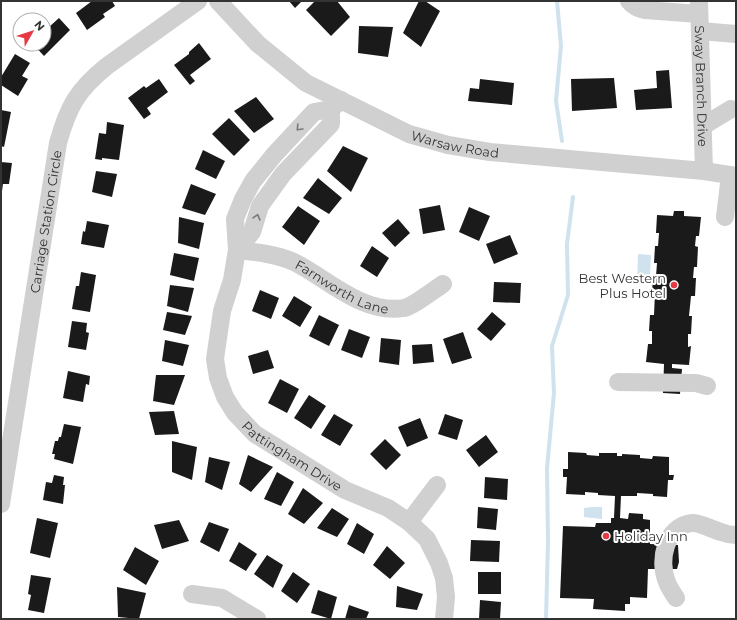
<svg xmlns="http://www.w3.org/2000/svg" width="737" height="620" font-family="Montserrat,sans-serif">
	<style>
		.water { fill: #cfe2ee }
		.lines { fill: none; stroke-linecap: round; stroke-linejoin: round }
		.stream { stroke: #cfe2ee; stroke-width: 4 }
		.building { fill: #1a1a1a }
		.minor { stroke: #d0d0d0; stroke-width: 18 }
		.oneway { stroke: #7a7a7a }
		.poi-dot { fill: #e63946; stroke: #fff; stroke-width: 1.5 }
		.labels { text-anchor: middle; stroke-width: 4; stroke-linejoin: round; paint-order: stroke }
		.street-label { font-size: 13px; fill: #333; stroke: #fff }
		.poi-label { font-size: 13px; fill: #333; stroke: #fff; text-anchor: end }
	</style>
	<rect width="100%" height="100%" fill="#fff"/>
	<!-- water -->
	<path class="water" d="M638 254 651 255 650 275H648V284L637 283Z
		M591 507H602V519L584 517V508Z"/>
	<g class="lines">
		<!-- stream -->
		<path class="stream" d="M557 1 561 46 556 101 562 141
			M546 619 548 541 547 468 554 393 552 346 568 295 567 244 573 197"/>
	</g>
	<!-- building -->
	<path class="building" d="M92 1H112L115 6 103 14 105 17 87 30 76 13Z
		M289 1H302L295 8Z
		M315 1H337L350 17 331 36 306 10Z
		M419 1H425L440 11 421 47 403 33Z
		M59 18 70 30 44 56 33 44H44V29L48 26 49 27Z
		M359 26 393 27 388 57 358 53Z
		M199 43 211 59 190 75 195 81 190 85 174 65 189 54V52Z
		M15 54 30 63 22 76 28 79 18 96 1 85V77Z
		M669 70 672 108 636 110 634 90 657 88 656 71Z
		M614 78 617 108 572 111 571 79Z
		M159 79 168 92 147 108 151 114 144 119 128 98 144 86 146 88Z
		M480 79 514 83 512 105 468 101 470 88 479 89Z
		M256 97 274 119 254 133 234 111Z
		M1 110 11 112 4 147 1 146Z
		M229 118 250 140 234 156 212 134Z
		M107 122 124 125 119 160 102 158V160L95 159 99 133 106 134Z
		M343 146 368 158 351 192 327 171Z
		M203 150 225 161 216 179 195 169Z
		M1 162 12 163 9 184H3L2 191Z
		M96 171 117 174 112 197 92 192Z
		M318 178 342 198 329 214 303 198Z
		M191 184 216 194 205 215 182 208Z
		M440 205 445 230 423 234 419 209Z
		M298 206 320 221 304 245 282 227Z
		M469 207 490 216 479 241 459 232Z
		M674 211H684V216L701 217 699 236H696L695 246 698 247 697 267H694L693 278H696L695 296H691L689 316H692L691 334H688V347L691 346 689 365 672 364V368L682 369 680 394 663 393 664 364 646 362 648 344H652V331H649L650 315H654L655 292H652L653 276H656L657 263H654L655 246H658L659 233H656L657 215 673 216Z
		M179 217 204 223 199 249 178 243Z
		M398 219 410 233 395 247 382 233Z
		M87 221 109 225 104 248 81 244 83 231 85 232Z
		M510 235 518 254 494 264 486 244Z
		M372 246 389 258 377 277 360 266Z
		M174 253 199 258 194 281 170 275Z
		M81 272 96 275 90 312 72 309 76 286H79Z
		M494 282 521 283 520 303 493 302Z
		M170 285 194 288 188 312 167 306Z
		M260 290 279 298 271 319 252 311Z
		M294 296 312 307 300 327 282 316Z
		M167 312 192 316 185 335 163 330Z
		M492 312 506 324 491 341 477 329Z
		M319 315 339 325 329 346 309 336Z
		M72 321 87 323 86 332 89 333 86 350 68 347Z
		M349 329 370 337 362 358 341 350Z
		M463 332 472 358 452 364 443 339Z
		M381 338 401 340 399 365 379 362Z
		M165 340 189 345 183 366 162 361Z
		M432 344 434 362 413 364 412 345Z
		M268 350 274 368 253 374 248 356Z
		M68 371 90 376 89 385 86 384 83 402 63 398Z
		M156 375H185L174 405 153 401Z
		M280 379 299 389 287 413 268 403Z
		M309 395 326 406 311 429 294 418Z
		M174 411 179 434 155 435 149 412Z
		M334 414 353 425 340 446 321 435Z
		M445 414 463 420 457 440 438 434Z
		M420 418 428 438 407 447 398 427Z
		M64 424 81 427 73 464 54 459 55 454H52L55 441H58L59 437H61Z
		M486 435 498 452 479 467 466 450Z
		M385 439 401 455 386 470 370 454Z
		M172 441 197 447 192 480 172 472Z
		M568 452 586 453 587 455 599 456V453H617V456H622V454L640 455V458L652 459 653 456 669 457V475H674L673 480H668L667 497 653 496V494L637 493V496H621L620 518 628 519 629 513 643 514V519L650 520V544L678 545 679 562 677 569H648L647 598 630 597V604H625V611L593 609 594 599 560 598 563 526 595 527 596 523H611V518H614L615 496 598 495V493L585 492V495L566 494 567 477H563V469H568Z
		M248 455 273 467 251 492 239 484Z
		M209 457 230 462 222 490 205 482Z
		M277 472 294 482 281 506 264 499Z
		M54 475 64 477 63 485H65L63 504 43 500 46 482 52 483Z
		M485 477 508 479 507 500 484 498Z
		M303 488 323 503 304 524 288 514Z
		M478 507 498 509 496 530 477 528Z
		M332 508 349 519 337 537 317 528Z
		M37 518 58 523 50 558 30 553Z
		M179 520 189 541 162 549 154 525Z
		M209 522 229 529 219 552 200 542Z
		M357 523 374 534 364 554 347 544Z
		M471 540 500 541 499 562 470 561Z
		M239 542 257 554 246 571 229 561Z
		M387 546 405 563 390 579 373 565Z
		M135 547 159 561 146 585 123 570Z
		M267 555 283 565 273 588 254 574Z
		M293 572 310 584 297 603 281 591Z
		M478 572H501V594H478Z
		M31 575 51 578 44 613 28 610 31 595 28 594Z
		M397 586 423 594 417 610 396 607Z
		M117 587 146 593 139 619 118 617Z
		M318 590 337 597 331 619 311 613Z
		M480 600 501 602 500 619H479Z
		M349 605 369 612 366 619H345Z"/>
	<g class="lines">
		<!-- minor -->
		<g class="minor">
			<path id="s1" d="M218 1 258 44 306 83 409 134 448 145 490 152 704 171 736 176"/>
			<path d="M629 1C634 7 638 8 645 10L699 14"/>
			<path id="s2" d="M699 1 704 171"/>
			<path d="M700 31 736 34"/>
			<path id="s3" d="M341 100 331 109 314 112 274 155 253 181 243 199 235 219 237 250 232 280 222 311 215 359 218 378 225 397 235 413 255 434 345 490 388 508 409 522 427 539 439 563 444 578 446 597 444 619"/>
			<path d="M703 126 731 109"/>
			<path d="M725 217 730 175"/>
			<path id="s4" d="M237 250C256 252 276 254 294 262 328 279 363 315 404 308 412 307 435 289 443 284"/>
			<path d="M237 250 252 232 260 206 283 174 331 124V109"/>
			<path d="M618 382 696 383 707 386"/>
			<path id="s5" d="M1 504 58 143C68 107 77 90 107 66L198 1"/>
			<path d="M409 522 437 485"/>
			<path d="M192 594 222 598 257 619"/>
			<path d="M676 598C673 593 669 588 667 582 658 561 665 526 692 523 699 522 713 530 721 532 726 534 731 535 736 535"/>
		</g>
	</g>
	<!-- one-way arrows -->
	<defs><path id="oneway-chevron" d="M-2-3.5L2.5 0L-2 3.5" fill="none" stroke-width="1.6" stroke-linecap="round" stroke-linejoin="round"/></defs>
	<g class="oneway">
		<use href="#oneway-chevron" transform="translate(299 128) rotate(133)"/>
		<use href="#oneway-chevron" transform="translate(257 217) rotate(-74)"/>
	</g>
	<!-- markers -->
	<g class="poi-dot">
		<circle cx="674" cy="285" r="4"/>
		<circle cx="606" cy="536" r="4"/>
	</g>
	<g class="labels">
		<!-- street labels -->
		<g class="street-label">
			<text dy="5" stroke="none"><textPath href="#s2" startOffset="85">Sway Branch Drive</textPath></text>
			<text dy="5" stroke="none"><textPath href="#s1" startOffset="283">Warsaw Road</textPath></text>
			<text dy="5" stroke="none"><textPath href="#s5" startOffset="286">Carriage Station Circle</textPath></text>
			<text dy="5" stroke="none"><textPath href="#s4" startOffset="113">Farnworth Lane</textPath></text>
			<text dy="5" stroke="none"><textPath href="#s3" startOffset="438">Pattingham Drive</textPath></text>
		</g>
		<!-- poi labels -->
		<g class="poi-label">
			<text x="666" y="283">Best Western<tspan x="666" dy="15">Plus Hotel</tspan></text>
			<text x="614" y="541" text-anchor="start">Holiday Inn</text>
		</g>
	</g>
	<!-- border -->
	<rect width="737" height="620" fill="none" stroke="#333333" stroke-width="4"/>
	<!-- north arrow -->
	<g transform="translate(32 32) rotate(51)"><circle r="19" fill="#ffffff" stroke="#adadad"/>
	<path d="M0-3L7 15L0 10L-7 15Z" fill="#e63946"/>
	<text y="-6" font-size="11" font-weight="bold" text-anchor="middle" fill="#333333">N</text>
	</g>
</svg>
